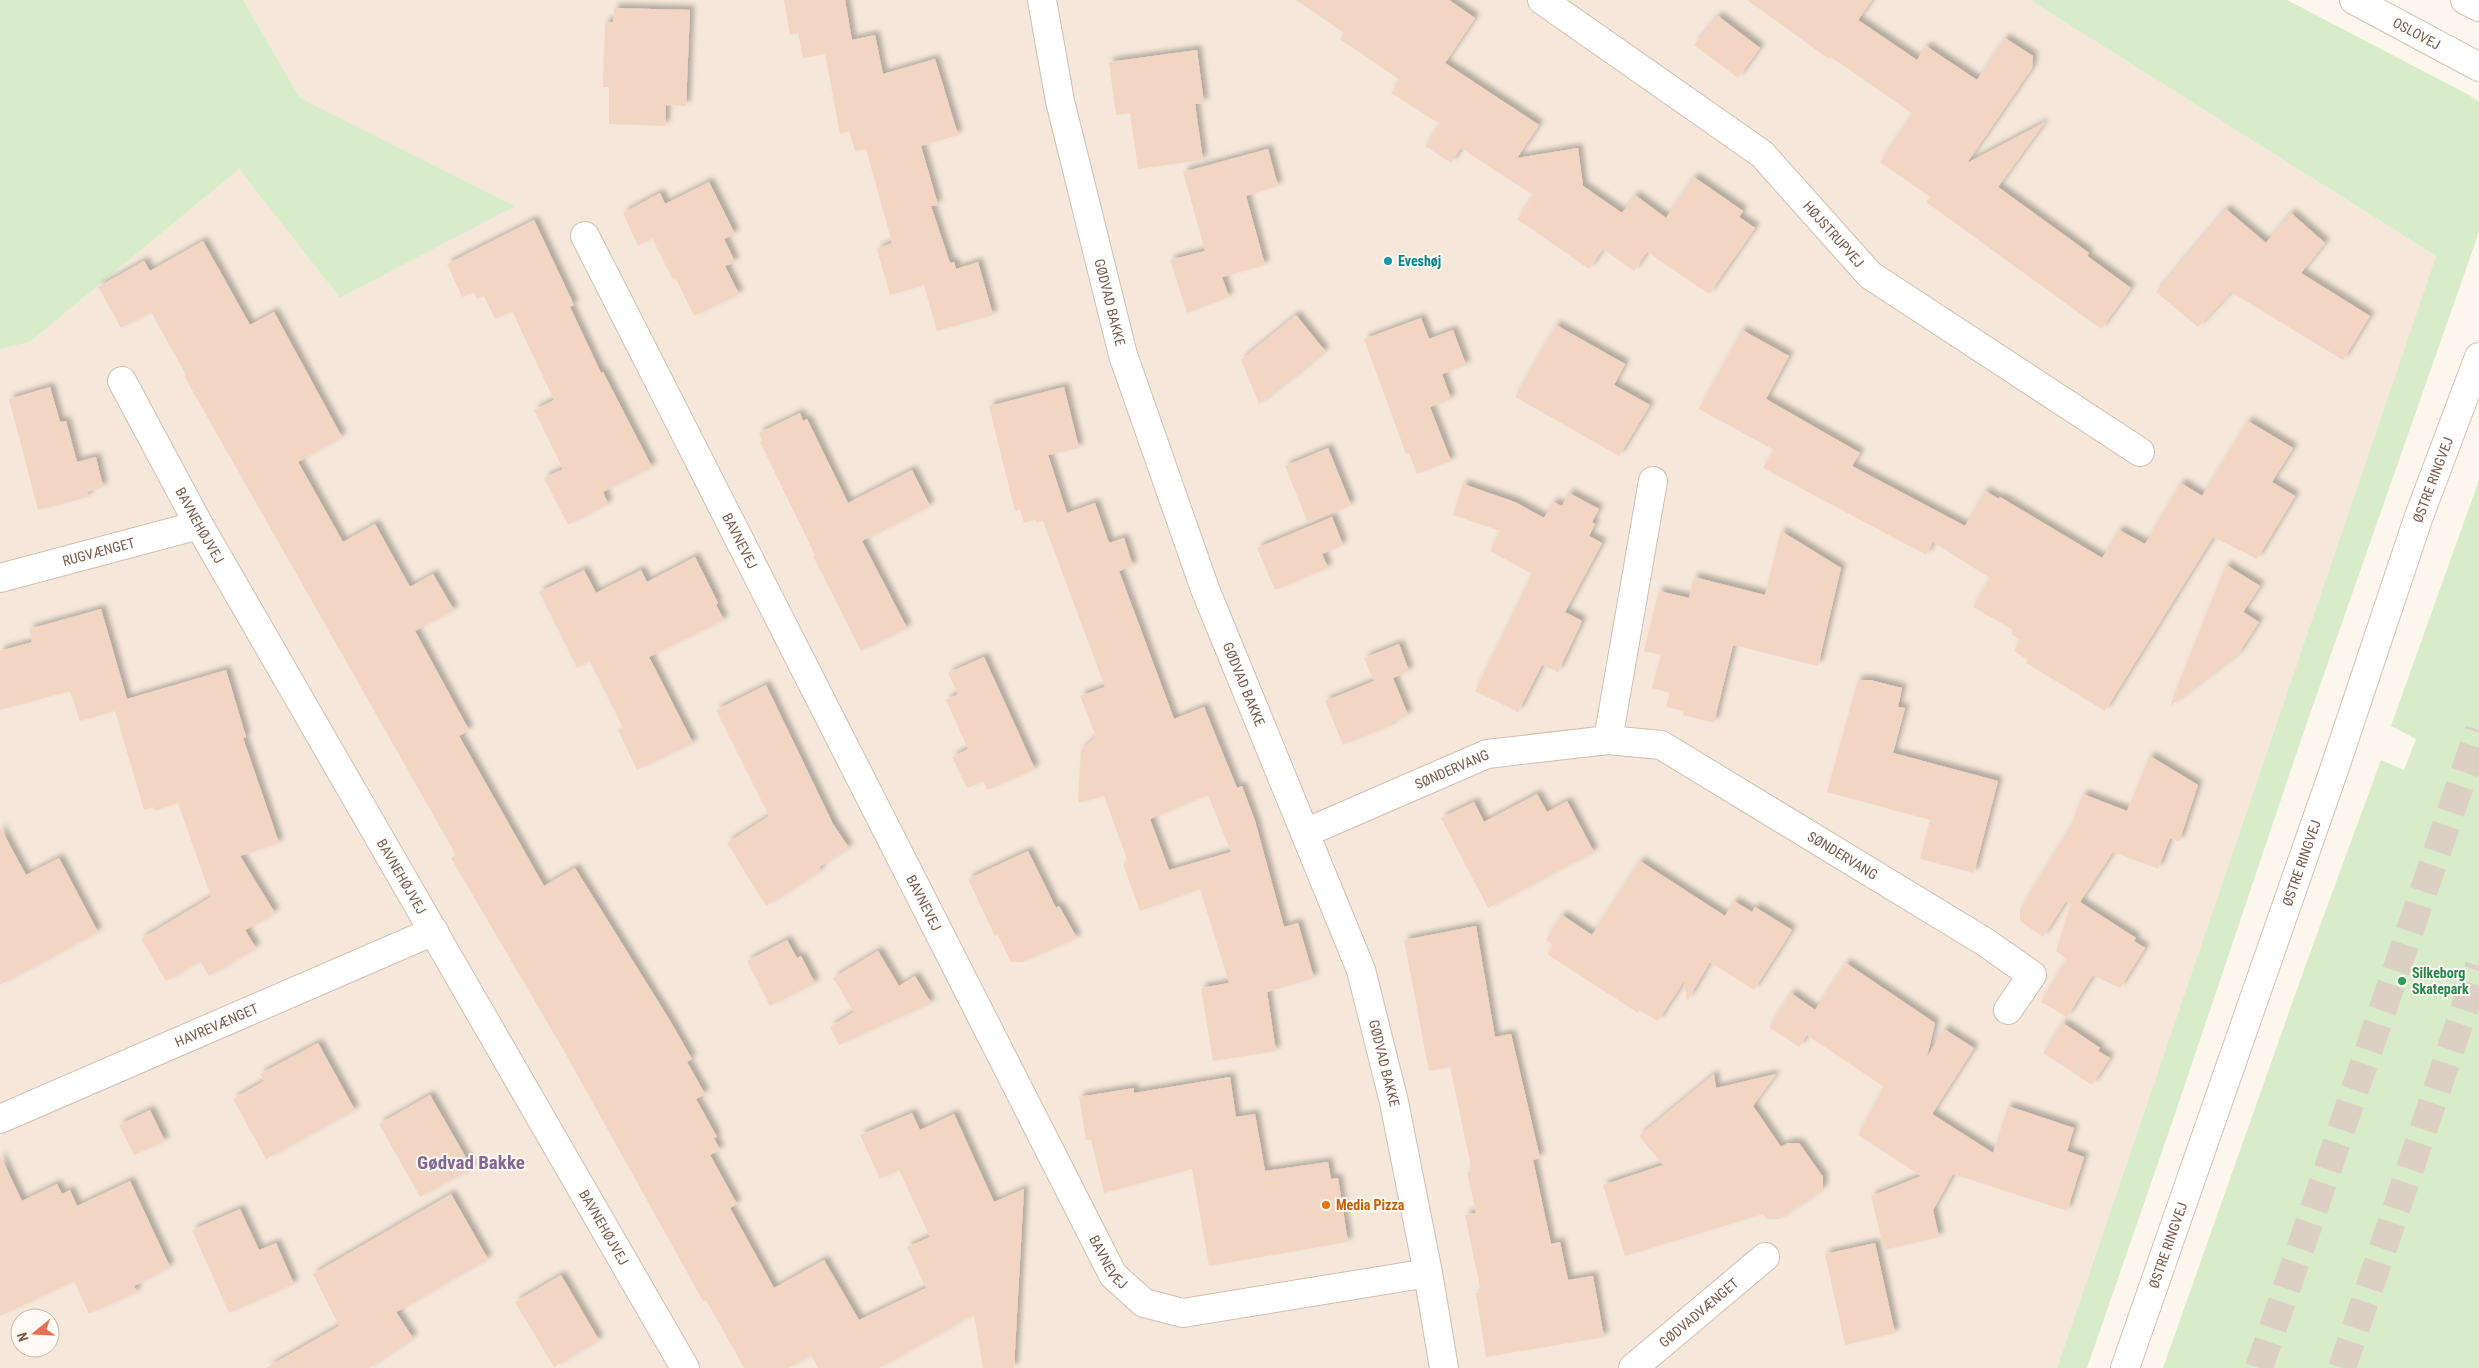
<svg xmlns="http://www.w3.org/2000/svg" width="2479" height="1368" font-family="'Roboto Condensed',sans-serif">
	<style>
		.residential { fill: #f5e8da; fill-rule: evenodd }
		.green { fill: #d8ecc9 }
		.building { fill: #f3d5c3; fill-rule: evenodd; filter: url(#shadow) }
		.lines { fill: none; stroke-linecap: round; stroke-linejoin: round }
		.highway-tunnel { stroke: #dcd0c4; stroke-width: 28; stroke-dasharray: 28 14; stroke-linecap: butt }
		.street-casing { stroke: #d1beb0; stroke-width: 30 }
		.secondary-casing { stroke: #d6c0b0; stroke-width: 30 }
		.street { stroke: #fff; stroke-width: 28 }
		.secondary { stroke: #fff; stroke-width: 28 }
		.culture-dot { fill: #0f9aa8; stroke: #fffaf3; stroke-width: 2 }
		.leisure-dot { fill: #2e9e5b; stroke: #fffaf3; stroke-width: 2 }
		.food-dot { fill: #e8710a; stroke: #fffaf3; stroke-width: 2 }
		.labels { text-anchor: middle; stroke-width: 4; stroke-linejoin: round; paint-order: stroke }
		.street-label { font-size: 14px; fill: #7a5c4d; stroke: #fffaf3 }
		.culture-label { font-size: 14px; font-weight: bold; fill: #0d838f; stroke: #fffaf3; text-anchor: start }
		.leisure-label { font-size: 14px; font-weight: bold; fill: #27864d; stroke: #fffaf3; text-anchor: start }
		.food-label { font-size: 14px; font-weight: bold; fill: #c56008; stroke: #fffaf3; text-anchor: start }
		.district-label { font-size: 19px; font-weight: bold; fill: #846695; stroke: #fffaf3 }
	</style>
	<defs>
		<filter id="shadow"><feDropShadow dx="4.5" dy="-4.5" stdDeviation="2.5" flood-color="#0004"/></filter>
	</defs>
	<rect width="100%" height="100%" fill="#fdf6ec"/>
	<!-- residential -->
	<path class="residential" d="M243 0H2030L2436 256 2057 1368H0V349L30 342 239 169 340 298 514 206 300 98ZM20 1318H50V1348H20Z"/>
	<!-- green -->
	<path class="green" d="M0 0H243L300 98 515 206 340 298 239 169 30 342 0 349Z
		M2030 0H2287L2469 95 2479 102V232L2303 734 2176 1111 2087 1368H2057L2436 256Z
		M2479 480V1368H2163L2306 964 2381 760 2404 770 2416 739 2391 726Z"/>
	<!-- building -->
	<path class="building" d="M784 0H845L852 40 875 35 883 74 935 59 958 135 921 146 938 205 931 206 950 263 954 262 956 269 978 262 993 315 937 331 924 285 890 295 877 249 892 243 866 149 855 151 849 131 840 134 825 54 803 58 798 33 790 35Z
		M1296 0H1449L1475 18 1445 63 1539 125 1517 158 1578 148 1583 186 1622 213 1635 195 1666 218 1694 177 1743 211 1739 217 1755 228 1709 294 1647 252 1634 271 1603 249 1589 269 1517 219 1534 196 1461 148 1451 163 1425 146 1440 124 1391 93 1400 80 1340 39 1344 33Z
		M1747 0H1872L1858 20 1917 60 1926 46 1977 80 2005 38 2033 56 2032 68 1967 163 2045 122 1998 187 2089 253 2087 256 2131 288 2101 329 1926 202 1930 197 1880 162 1913 114 1831 57 1829 59Z
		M614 8 690 10 686 106 666 105 665 126 609 124V87H603L605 22H613Z
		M1718 16 1760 48 1738 78 1694 45Z
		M1197 50 1204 103 1195 104 1203 160 1138 169 1130 113 1116 115 1109 62Z
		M1268 149 1278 186 1246 196 1265 265 1222 277 1229 297 1187 313 1170 260 1205 251 1183 172Z
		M709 182 735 234 724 239 735 262 725 266 739 294 694 316 676 279 673 280 652 238 638 246 623 213 660 193 665 204Z
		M2226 209 2266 243 2291 213 2325 243 2301 273 2370 316 2343 360 2231 292 2198 327 2156 292Z
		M534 220 574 305 570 307 601 373 603 372 652 467 603 492 608 504 568 525 544 478 563 469 534 410 554 400 512 311 495 319 484 296 477 299 474 292 462 297 447 264Z
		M203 241 250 325 274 312 342 437 298 462 343 542 375 524 410 587 433 574 454 610 415 631 469 730 459 736 544 886 575 868 669 1019 692 1059 687 1062 705 1094 696 1099 717 1137 714 1138 720 1150 710 1155 737 1204 730 1208 774 1288 824 1260 859 1320 926 1288 907 1247 930 1237 899 1170 880 1179 860 1135 912 1113 920 1130 954 1114 994 1202 1024 1189 1014 1368H983L974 1314 879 1368H818L811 1355 788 1368H744L706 1300 703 1301 564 1051 451 858 456 855 184 376 186 375 151 312 121 328 98 287 144 261 150 271Z
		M1296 315 1325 351 1259 404 1241 360Z
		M1421 318 1429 339 1453 330 1466 365 1442 374 1451 399 1430 407 1451 461 1417 474 1409 453 1406 454 1364 339Z
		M1556 325 1625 364 1614 385 1650 405 1619 456 1515 397Z
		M1742 330 1789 356 1766 399 1860 453 1852 466 1965 526 1985 491 1999 499 2000 497 2102 558 2119 530 2145 544 2181 483 2202 496 2248 421 2293 448 2272 482 2295 496 2257 559 2213 537 2105 711 2026 663 2028 660 2014 651 2021 640 2011 634 2013 630 1973 607 1990 578 1933 542 1926 555 1763 468 1774 450 1699 409Z
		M50 387 60 422 66 421 77 462 96 457 103 487 87 492 88 497 38 510 9 399Z
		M1064 387 1079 448 1048 455 1067 513 1095 503 1109 543 1124 538 1133 566 1119 571 1174 719 1204 707 1237 788 1242 786 1255 821 1284 927 1298 923 1314 978 1267 992 1276 1051 1213 1061 1201 988 1229 983 1200 889 1140 911 1123 864 1128 862 1104 796 1078 803 1081 750 1096 737 1080 696 1105 687 1043 521 1037 523 1035 519 1024 523 1020 509 1015 511 989 406ZM1208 795 1231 852 1169 870 1150 819Z
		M800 413 803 421 807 419 848 503 912 470 930 506 862 541 907 628 861 651 813 556 815 555 760 442 762 441 759 433Z
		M1328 448 1351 505 1308 523 1285 466Z
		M1463 484 1515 502 1544 518 1553 502 1562 506 1569 493 1599 509 1592 522 1595 524 1589 536 1602 543 1565 612 1582 621 1558 672 1542 665 1518 712 1475 691 1532 574 1490 551 1500 531 1453 515Z
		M1332 517 1343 545 1322 554 1328 568 1275 590 1257 548Z
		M1781 531 1841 568 1818 666 1733 645 1714 723 1683 715 1684 711 1666 707 1670 693 1652 688 1661 655 1644 651 1659 591 1689 598 1694 577 1765 595Z
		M695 557 718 603 716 605 724 620 649 657 693 743 637 770 618 730 623 728 589 660 577 668 539 592 584 570 596 593 641 570 647 582Z
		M2226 565 2260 586 2243 612 2259 622 2238 654 2170 706Z
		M101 609 127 699 226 670 246 737 243 738 279 843 240 856 275 913 245 930 256 948 209 976 200 961 166 981 141 939 211 897 178 803 155 811 153 807 144 810 115 711 80 721 70 691 0 710V651L32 642 29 629Z
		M1399 644 1409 671 1393 678 1408 715 1391 723 1392 725 1343 745 1325 701 1374 681 1364 658Z
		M984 657 1035 769 987 790 983 781 967 788 952 757 968 749 946 700 958 694 948 673Z
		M1858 680H1870L1902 688 1898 707 1905 708 1893 753 1998 781 1974 873 1920 859 1930 820 1827 792Z
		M766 685 833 824 849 848 819 867 821 870 766 906 727 843 769 816 716 710Z
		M2150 756 2198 785 2179 842 2170 838 2158 869 2113 852 2080 902 2136 938 2134 941 2145 948 2120 988 2093 975 2067 1017 2041 1002 2067 959 2056 951 2071 904 2066 901 2043 937 2020 921V910L2071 826 2083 794 2127 811Z
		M1537 794 1547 812 1567 801 1594 852 1488 908 1441 818 1474 802 1484 822Z
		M0 827 26 875 59 858 98 932 0 985Z
		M1028 851 1056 908 1059 906 1077 938 1023 962H1011L998 935 995 936 968 879Z
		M1640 861 1725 916 1734 901 1752 912 1755 907 1792 930 1754 990 1710 962 1687 1001 1684 981 1658 1021 1639 1010 1638 1013 1547 954 1553 945 1546 940 1562 915 1592 935Z
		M1476 926 1495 1037 1511 1034 1540 1158 1533 1160 1551 1244 1560 1242 1568 1280 1593 1276 1604 1337 1486 1357 1476 1293 1481 1292 1465 1215 1476 1213 1467 1172 1472 1171 1450 1067 1429 1071 1404 940Z
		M787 940 797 958 801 956 815 983 770 1006 747 961Z
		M878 951 899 986 915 976 931 1003 839 1045 830 1027 854 1012 833 978Z
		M1846 963 1935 1023 1927 1057 1944 1029 1974 1048 1932 1114 1993 1153 2008 1106 2074 1128 2067 1151 2084 1157 2067 1211 1953 1174 1933 1210 1939 1237 1884 1250 1871 1196 1921 1176 1858 1135 1884 1087 1807 1035 1799 1047 1769 1027 1791 993 1815 1010Z
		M2063 1023 2100 1048 2098 1051 2110 1058 2092 1085 2043 1053Z
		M318 1043 355 1110 266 1159 233 1099 264 1081 260 1074Z
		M1714 1074 1716 1088 1776 1074 1753 1106 1781 1147 1788 1143H1799L1823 1177V1189L1779 1219H1767L1763 1214 1625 1256 1603 1185 1663 1165 1639 1136Z
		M1230 1077 1236 1117 1255 1114 1265 1171 1328 1162 1331 1179 1338 1178 1348 1242 1209 1266 1192 1169 1104 1193 1091 1140H1086L1079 1097 1134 1088V1093Z
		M430 1095 472 1168 420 1197 379 1124Z
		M150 1110 165 1141 134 1155 119 1125Z
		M0 1155 22 1201 57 1184 62 1194 70 1190 77 1206 130 1181 170 1267 134 1286 137 1292 89 1314 74 1281 0 1316Z
		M451 1194 488 1259 396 1312 413 1338 369 1368H266L339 1326 313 1274Z
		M240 1209 259 1250 276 1243 294 1284 229 1313 192 1230Z
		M1875 1243 1895 1333 1845 1345 1825 1254Z
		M561 1275 599 1340 554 1367 515 1302Z"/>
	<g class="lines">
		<!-- highway-tunnel -->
		<path class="highway-tunnel" d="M2259 1368 2479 730
			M2342 1368 2479 966"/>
		<!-- street casing -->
		<g class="street-casing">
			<g id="street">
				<path id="s1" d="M1042 0 1060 101 1123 355 1205 589 1361 970 1394 1102 1428 1273 1444 1368"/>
				<path id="s2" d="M1542 0 1762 154 1870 275 2140 452"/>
				<path id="s3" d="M585 236 1113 1275 1144 1303 1183 1313 1428 1273"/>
				<path id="s4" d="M122 381 199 525 685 1368"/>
				<path id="s5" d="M0 578 199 525"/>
				<path d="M1608 740 1653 481"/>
				<path id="s6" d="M1305 833 1487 754 1608 740 1661 745 1985 942 2032 975 2008 1010"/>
				<path id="s7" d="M0 1119 434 931"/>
				<path id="s8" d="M1633 1368 1765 1257"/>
			</g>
		</g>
		<!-- secondary casing -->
		<g class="secondary-casing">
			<g id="secondary">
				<path id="s9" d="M2354 0 2479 67"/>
				<path d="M2465 0 2479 7"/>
				<path id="s10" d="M2125 1368 2335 767 2418 519 2479 357"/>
			</g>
		</g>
		<!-- street -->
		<use href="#street" class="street"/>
		<!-- secondary -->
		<use href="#secondary" class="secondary"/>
	</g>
	<!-- markers -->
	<circle class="culture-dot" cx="1388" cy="261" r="5"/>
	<circle class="leisure-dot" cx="2402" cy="981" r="5"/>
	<circle class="food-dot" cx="1326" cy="1205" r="5"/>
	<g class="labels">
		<!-- street labels -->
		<g class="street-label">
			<text dy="5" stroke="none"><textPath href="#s9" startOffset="71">OSLOVEJ</textPath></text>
			<text dy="5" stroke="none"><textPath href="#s2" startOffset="376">HØJSTRUPVEJ</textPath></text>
			<text dy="5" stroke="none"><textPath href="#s1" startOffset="310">GØDVAD BAKKE</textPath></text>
			<text dy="5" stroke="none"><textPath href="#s10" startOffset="940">ØSTRE RINGVEJ</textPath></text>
			<text dy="5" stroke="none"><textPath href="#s4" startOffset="164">BAVNEHØJVEJ</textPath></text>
			<text dy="5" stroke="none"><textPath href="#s3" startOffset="342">BAVNEVEJ</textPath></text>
			<text dy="5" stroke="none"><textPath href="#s5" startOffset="102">RUGVÆNGET</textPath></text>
			<text dy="5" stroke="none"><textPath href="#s1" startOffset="715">GØDVAD BAKKE</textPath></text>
			<text dy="5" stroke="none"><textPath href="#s6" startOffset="160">SØNDERVANG</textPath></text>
			<text dy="5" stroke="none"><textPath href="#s6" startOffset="586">SØNDERVANG</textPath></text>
			<text dy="5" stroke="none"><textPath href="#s10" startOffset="535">ØSTRE RINGVEJ</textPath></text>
			<text dy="5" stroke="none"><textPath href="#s4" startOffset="569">BAVNEHØJVEJ</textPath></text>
			<text dy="5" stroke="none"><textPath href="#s3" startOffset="748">BAVNEVEJ</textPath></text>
			<text dy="5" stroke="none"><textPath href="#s7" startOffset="236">HAVREVÆNGET</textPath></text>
			<text dy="5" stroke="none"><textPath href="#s1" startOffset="1120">GØDVAD BAKKE</textPath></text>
			<text dy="5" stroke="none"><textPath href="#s4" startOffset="974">BAVNEHØJVEJ</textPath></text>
			<text dy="5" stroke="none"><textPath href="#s10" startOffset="130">ØSTRE RINGVEJ</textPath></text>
			<text dy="5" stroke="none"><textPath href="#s3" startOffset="1152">BAVNEVEJ</textPath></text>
			<text dy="5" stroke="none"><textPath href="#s8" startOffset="86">GØDVADVÆNGET</textPath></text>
		</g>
		<!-- culture labels -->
		<g class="culture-label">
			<text x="1398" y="266">Eveshøj</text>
		</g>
		<!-- leisure labels -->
		<g class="leisure-label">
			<text x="2412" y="978">Silkeborg<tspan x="2412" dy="16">Skatepark</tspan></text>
		</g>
		<!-- food labels -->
		<g class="food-label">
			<text x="1336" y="1210">Media Pizza</text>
		</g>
		<!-- district labels -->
		<g class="district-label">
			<text x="471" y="1169">Gødvad Bakke</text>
		</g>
	</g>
	<!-- north arrow -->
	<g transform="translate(35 1333) rotate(252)"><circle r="24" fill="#fffaf3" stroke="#cabbb1"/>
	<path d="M0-4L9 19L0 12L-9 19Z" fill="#e76f51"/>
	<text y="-8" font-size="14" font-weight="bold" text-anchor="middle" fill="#7a5c4d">N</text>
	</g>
</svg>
